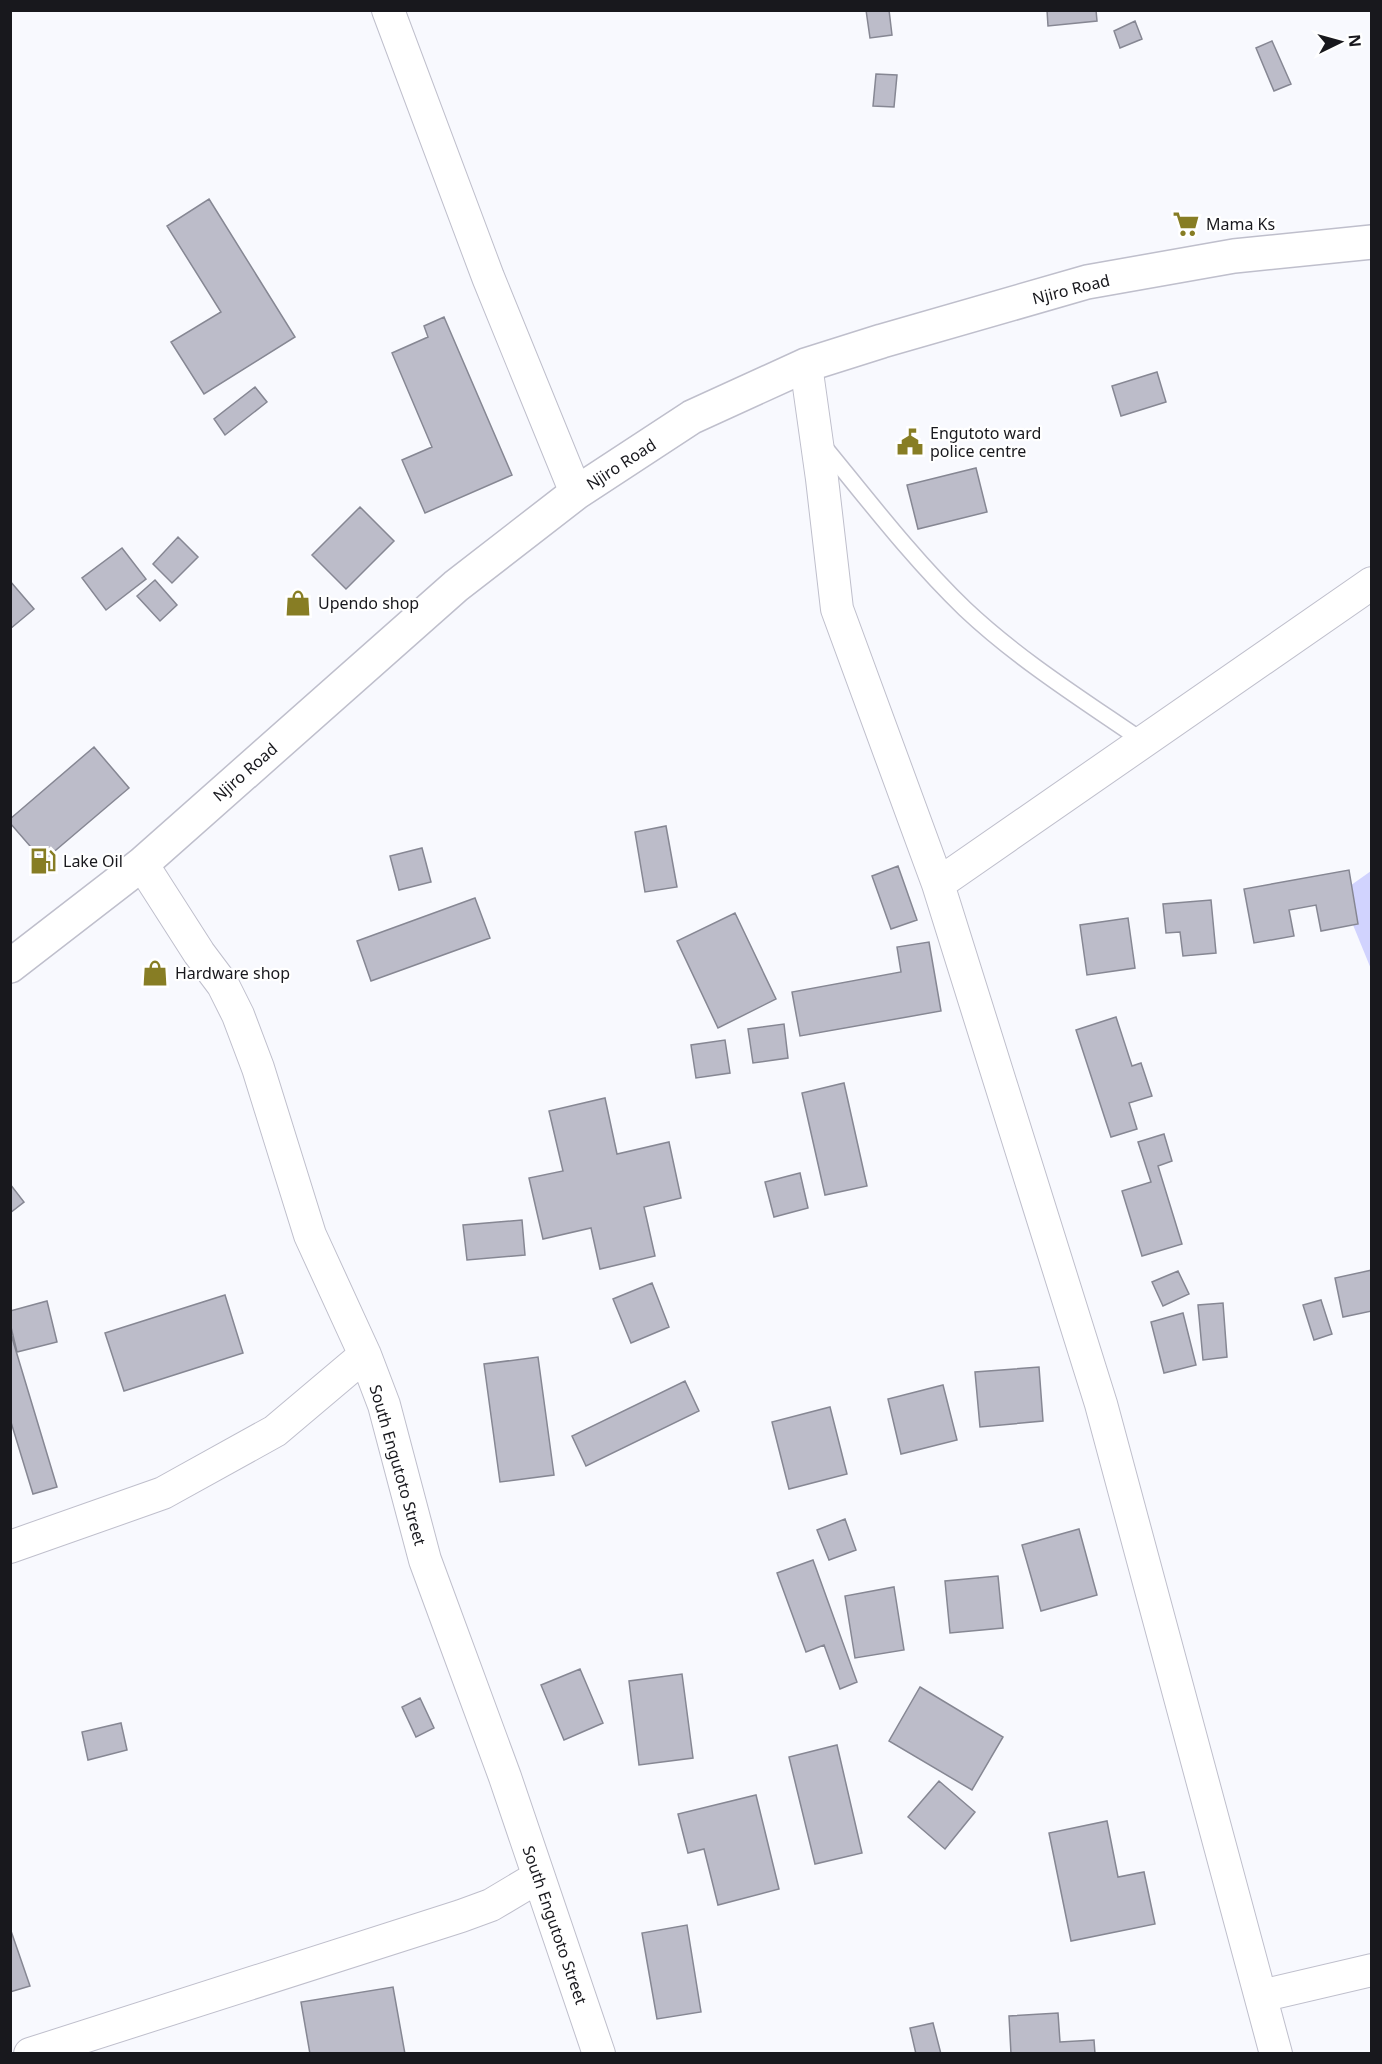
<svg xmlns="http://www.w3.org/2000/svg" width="1382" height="2064" font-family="'Noto Sans',sans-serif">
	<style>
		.green { fill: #d1d3fe }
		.building { fill: #bcbcc9; stroke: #868793; stroke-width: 1.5 }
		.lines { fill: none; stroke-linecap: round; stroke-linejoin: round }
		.service-casing { stroke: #bfbfcc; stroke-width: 18 }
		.minor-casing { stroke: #bfbfcc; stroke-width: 34 }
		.tertiary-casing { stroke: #bfbfcc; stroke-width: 36 }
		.service { stroke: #fff; stroke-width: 15 }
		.minor { stroke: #fff; stroke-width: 32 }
		.tertiary { stroke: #fff; stroke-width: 33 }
		.labels { text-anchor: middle; stroke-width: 4.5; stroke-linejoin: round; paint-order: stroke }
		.poi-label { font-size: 16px; fill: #18181d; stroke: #fff; text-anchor: start }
		.street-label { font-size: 16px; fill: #18181d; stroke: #fff }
	</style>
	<rect width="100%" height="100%" fill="#f8f9fe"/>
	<!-- green -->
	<path class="green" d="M1371 871V969L1340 893Z"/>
	<!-- building -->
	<path class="building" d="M866 10H889L892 35 870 38Z
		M1047 10H1096L1097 21 1048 26Z
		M1135 21 1142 39 1120 48 1114 31Z
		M1272 41 1291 84 1274 91 1256 48Z
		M876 74 897 75 894 107 873 106Z
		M209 199 295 337 204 394 171 342 221 312 167 226Z
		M444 317 512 475 425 513 402 460 432 447 392 353 428 337 424 326Z
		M1157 372 1166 402 1121 416 1112 386Z
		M255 387 267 402 225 435 214 419Z
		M976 468 987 512 918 529 907 485Z
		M360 507 394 541 346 589 312 555Z
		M178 537 198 557 172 583 153 564Z
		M122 548 146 579 106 610 82 578Z
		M155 580 177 605 160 621 137 596Z
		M10 581 34 609 10 629Z
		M94 747 129 788 43 861 10 823V819Z
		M666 826 677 887 645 892 635 832Z
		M422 848 431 882 399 890 390 856Z
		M898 866 917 920 891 929 872 876Z
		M1349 870 1358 924 1321 931 1316 905 1289 910 1294 936 1254 943 1244 889Z
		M475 898 490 938 371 981 357 941Z
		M1211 900 1216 953 1183 956 1180 932 1166 933 1163 904Z
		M735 913 776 999 718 1028 677 941Z
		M1128 918 1135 968 1087 975 1080 925Z
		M929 942 941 1011 800 1036 792 992 901 972 897 947Z
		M1116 1017 1132 1066 1141 1063 1152 1096 1129 1103 1137 1129 1111 1137 1076 1030Z
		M784 1024 788 1058 753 1063 748 1029Z
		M725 1040 730 1073 696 1078 691 1045Z
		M844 1083 867 1186 825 1195 802 1093Z
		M605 1098 617 1154 669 1142 681 1198 644 1207 655 1256 600 1269 591 1228 543 1239 529 1178 563 1171 549 1111Z
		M1164 1134 1172 1161 1158 1166 1182 1244 1142 1256 1122 1191 1151 1182 1138 1142Z
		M800 1173 808 1208 774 1217 765 1182Z
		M10 1184 24 1202 10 1213Z
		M522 1220 525 1255 467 1260 463 1225Z
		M1372 1270V1311L1343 1317 1335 1278Z
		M1178 1271 1189 1294 1163 1306 1152 1282Z
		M652 1283 669 1327 631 1343 613 1299Z
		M225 1295 243 1353 124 1391 105 1333Z
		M1321 1300 1332 1334 1314 1340 1303 1305Z
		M47 1301 57 1342 17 1352 10 1323V1311Z
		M1223 1303 1227 1357 1203 1360 1198 1305Z
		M1183 1313 1196 1365 1164 1373 1151 1322Z
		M10 1331 57 1487 33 1494 10 1419Z
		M538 1357 554 1475 500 1482 484 1364Z
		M1039 1367 1043 1421 980 1427 975 1372Z
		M685 1381 699 1411 586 1466 572 1436Z
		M943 1385 957 1440 901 1454 888 1399Z
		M830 1407 847 1474 789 1489 772 1422Z
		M845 1519 856 1550 829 1560 817 1530Z
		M1079 1529 1097 1595 1041 1611 1022 1545Z
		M813 1560 857 1682 840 1689 824 1645 806 1652 777 1573Z
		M998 1576 1003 1628 950 1633 945 1581Z
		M894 1587 904 1650 855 1658 845 1596Z
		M580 1669 603 1723 564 1740 541 1685Z
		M682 1674 693 1758 639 1765 629 1681Z
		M920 1687 1003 1737 972 1790 889 1741Z
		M420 1698 434 1728 416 1737 402 1707Z
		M121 1723 127 1750 88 1760 82 1732Z
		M837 1745 862 1853 815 1864 789 1757Z
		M939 1781 975 1812 945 1849 908 1817Z
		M756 1795 779 1889 718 1905 704 1849 688 1853 678 1814Z
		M1107 1821 1118 1877 1144 1872 1155 1924 1071 1941 1049 1833Z
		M687 1925 701 2012 657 2019 642 1933Z
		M10 1928 30 1986 10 1992Z
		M393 1987 405 2054H310L301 2002Z
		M1058 2013 1060 2042 1094 2040 1095 2054H1011L1009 2016Z
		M933 2023 941 2054H916L910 2028Z"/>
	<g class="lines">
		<!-- service casing -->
		<g class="service-casing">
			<path id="service" d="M822 444C868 500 913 559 965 609 1019 660 1083 700 1144 742"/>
		</g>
		<!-- minor casing -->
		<g class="minor-casing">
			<path id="minor" d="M388 10 488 277 576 493
				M806 365 822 479 837 609 938 884 1101 1404 1276 2054
				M142 864 199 953 223 985 238 1015 258 1068 310 1235 365 1355 384 1405 425 1560 505 1777 599 2054
				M938 884 1372 583
				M10 1547 163 1493 275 1431 365 1355
				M1261 1996 1372 1970
				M30 2054 461 1916 491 1905 538 1877"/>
		</g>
		<!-- tertiary casing -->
		<g class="tertiary-casing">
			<path id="tertiary" d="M10 966 142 864 456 586 576 493 692 417 806 365 882 341 1087 282 1234 256 1372 242"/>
		</g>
		<!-- service -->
		<use href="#service" class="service"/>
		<!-- minor -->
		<use href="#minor" class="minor"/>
		<!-- tertiary -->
		<use href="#tertiary" class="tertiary"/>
	</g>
	<!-- icons -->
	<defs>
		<g id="supermarket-bare" transform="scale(2.07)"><path d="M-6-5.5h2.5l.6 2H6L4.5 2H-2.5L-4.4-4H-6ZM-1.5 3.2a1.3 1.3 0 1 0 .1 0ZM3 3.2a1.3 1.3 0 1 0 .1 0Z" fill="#877d24" stroke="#fff" stroke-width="2.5" paint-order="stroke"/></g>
		<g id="civic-bare" transform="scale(2.07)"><path d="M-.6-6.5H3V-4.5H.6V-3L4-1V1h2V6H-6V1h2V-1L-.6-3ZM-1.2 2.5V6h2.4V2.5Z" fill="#877d24" stroke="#fff" stroke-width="2.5" paint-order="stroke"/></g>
		<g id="shop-bare" transform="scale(2.07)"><path d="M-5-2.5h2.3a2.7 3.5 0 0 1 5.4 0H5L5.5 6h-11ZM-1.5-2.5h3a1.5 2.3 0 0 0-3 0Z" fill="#877d24" stroke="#fff" stroke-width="2.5" paint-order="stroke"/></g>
		<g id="fuel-bare" transform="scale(2.07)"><path d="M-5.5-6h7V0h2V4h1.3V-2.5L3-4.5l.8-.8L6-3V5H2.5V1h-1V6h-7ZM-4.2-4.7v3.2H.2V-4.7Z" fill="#877d24" stroke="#fff" stroke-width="2.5" paint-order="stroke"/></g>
	</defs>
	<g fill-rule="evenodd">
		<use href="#supermarket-bare" x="1186" y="224"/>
		<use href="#civic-bare" x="910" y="442"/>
		<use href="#shop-bare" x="298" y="603"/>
		<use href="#fuel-bare" x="43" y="861"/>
		<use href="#shop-bare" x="155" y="973"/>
	</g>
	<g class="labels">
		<!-- poi labels -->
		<g class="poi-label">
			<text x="1206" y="230">Mama Ks</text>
			<text x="930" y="439">Engutoto ward<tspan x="930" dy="18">police centre</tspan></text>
			<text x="318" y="609">Upendo shop</text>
			<text x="63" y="867">Lake Oil</text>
			<text x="175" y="979">Hardware shop</text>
		</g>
		<!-- street labels -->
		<g class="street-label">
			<text transform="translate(1071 289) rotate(-14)" y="6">Njiro Road</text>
			<text transform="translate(621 464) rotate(-33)" y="6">Njiro Road</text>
			<text transform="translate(245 772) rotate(-41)" y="6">Njiro Road</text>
			<text transform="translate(398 1465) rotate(74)" y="6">South Engutoto Street</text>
			<text transform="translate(555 1925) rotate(71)" y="6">South Engutoto Street</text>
		</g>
	</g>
	<!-- border -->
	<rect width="1382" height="2064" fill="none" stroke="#18181d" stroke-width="24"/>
	<!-- north arrow -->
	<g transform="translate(1340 42) rotate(85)" stroke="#ffffff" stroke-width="4.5" paint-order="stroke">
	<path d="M0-4.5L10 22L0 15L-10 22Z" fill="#18181d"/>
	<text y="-9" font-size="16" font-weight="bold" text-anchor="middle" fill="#18181d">N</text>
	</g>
</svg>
